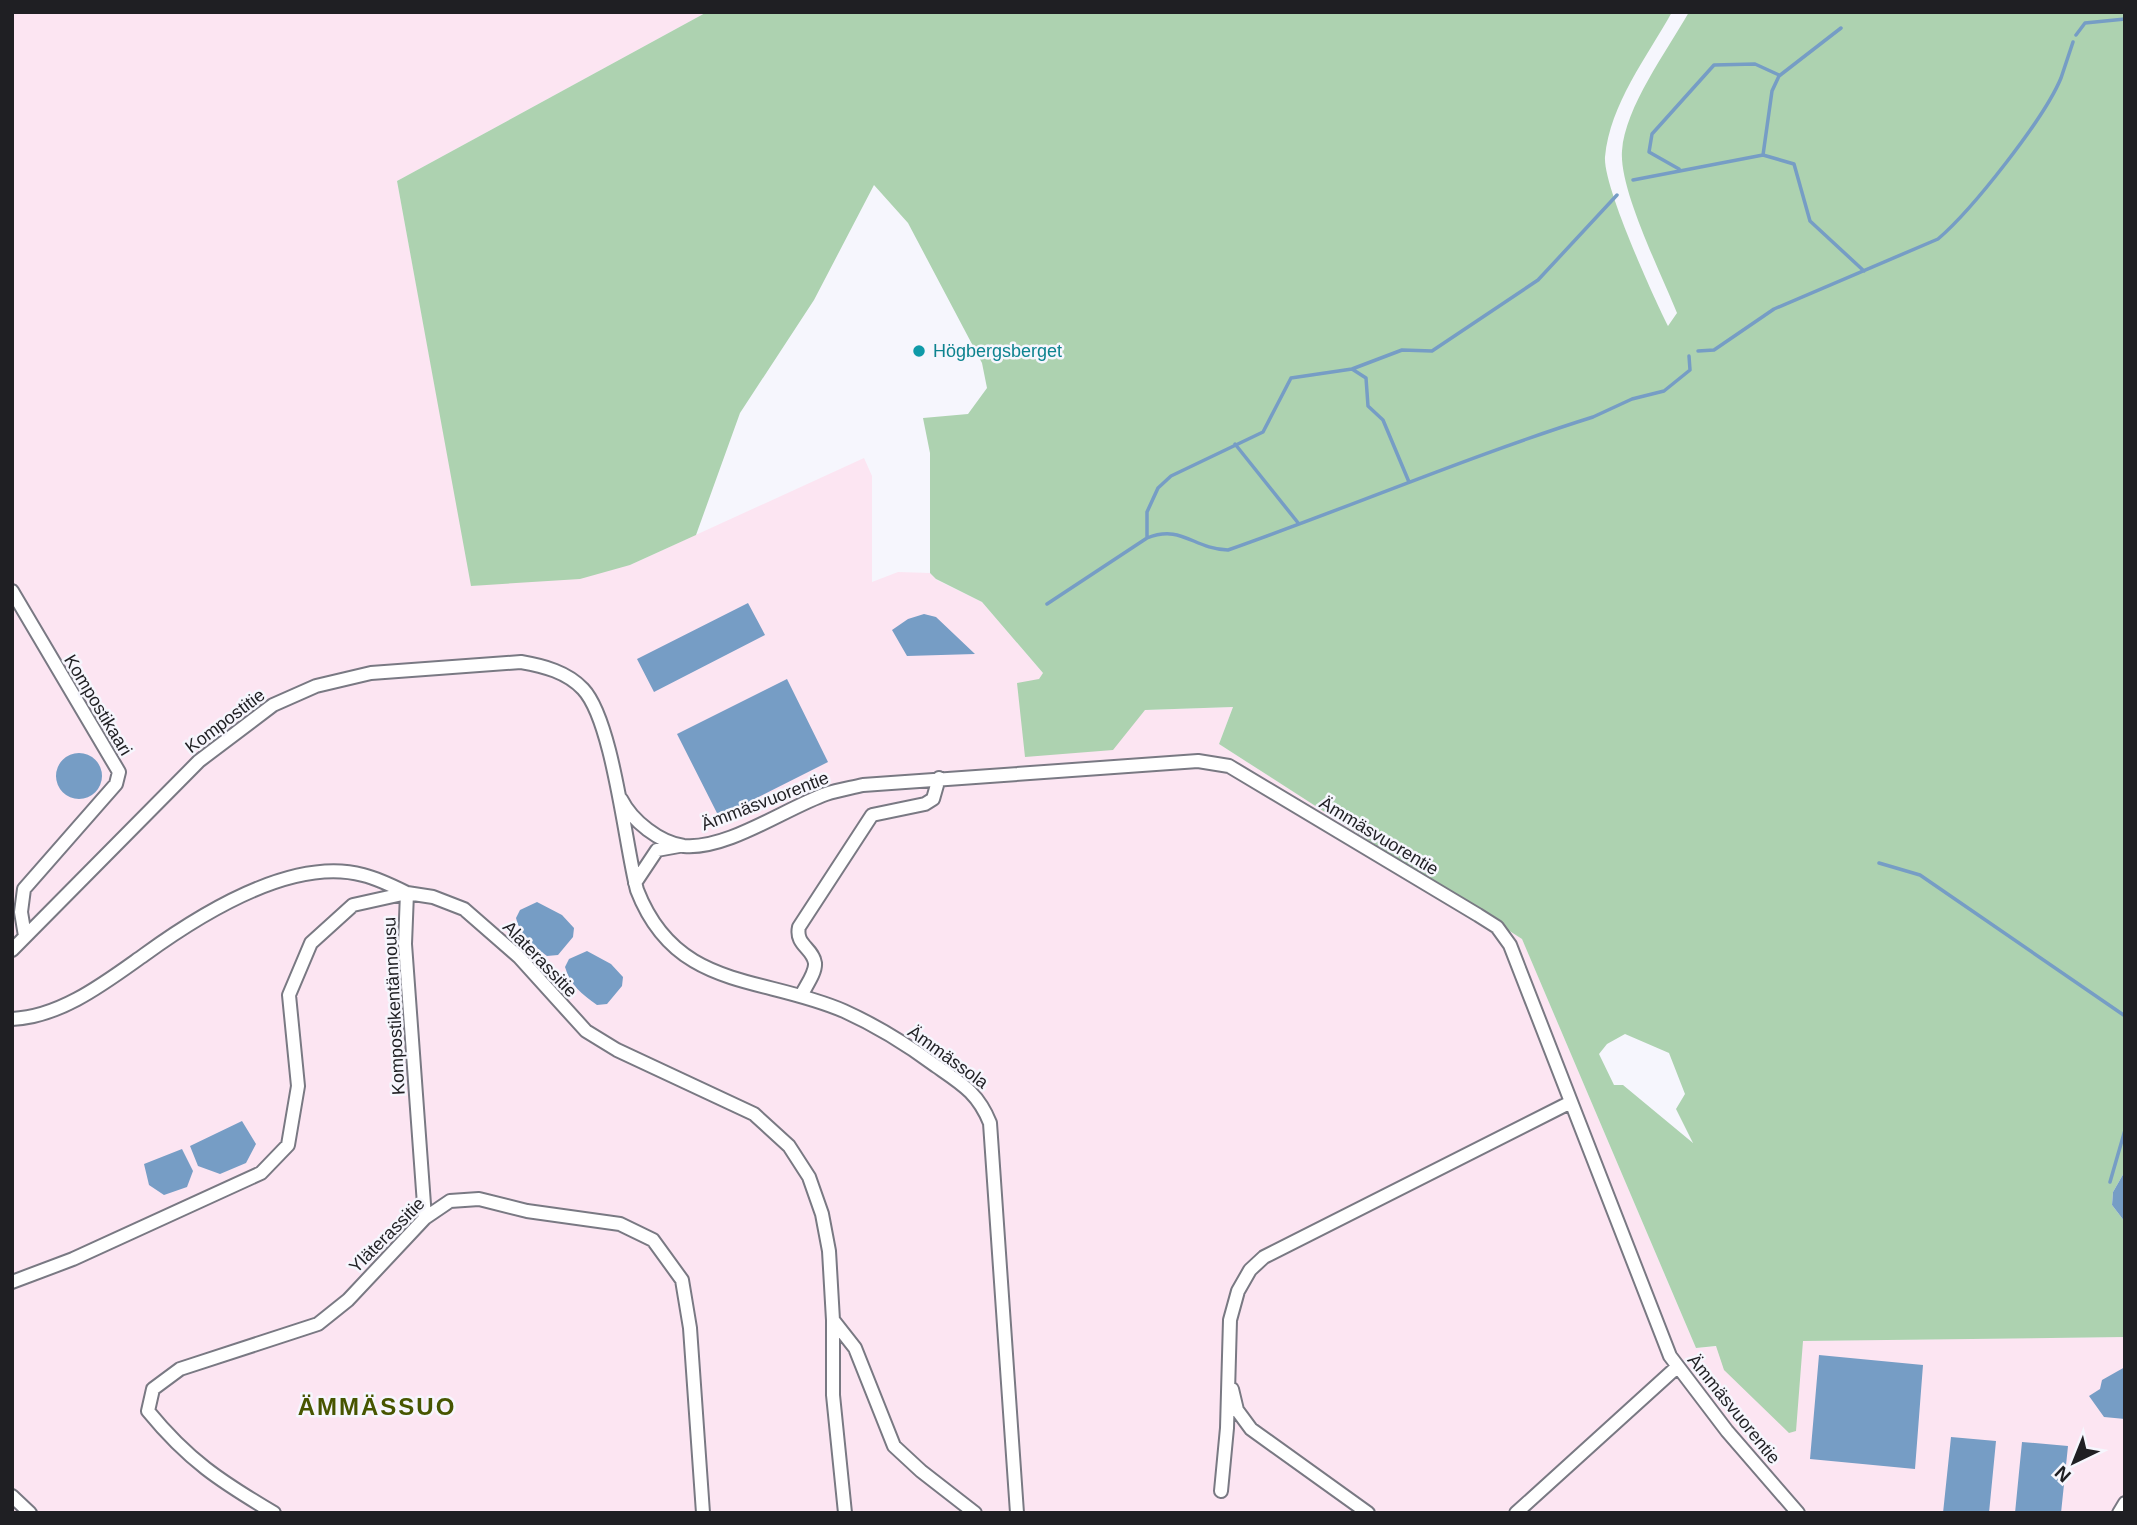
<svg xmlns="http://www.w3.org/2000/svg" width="2137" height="1525" font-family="Arial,sans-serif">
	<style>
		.industrial { fill: #fce5f2 }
		.green { fill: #add2b0; fill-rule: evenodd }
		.water { fill: #769dc5 }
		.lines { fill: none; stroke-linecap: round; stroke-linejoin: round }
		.stream { stroke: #769dc5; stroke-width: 3.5 }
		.minor-casing { stroke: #797983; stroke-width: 16 }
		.minor { stroke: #fff; stroke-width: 12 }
		.culture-dot { fill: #0f9aa8; stroke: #f6f6fd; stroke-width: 2.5 }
		.labels { text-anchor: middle; stroke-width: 5; stroke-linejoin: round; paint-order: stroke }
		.culture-label { font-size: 18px; fill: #0d838f; stroke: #f6f6fd; text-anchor: start }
		.street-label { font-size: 18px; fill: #1f1f23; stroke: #f6f6fd }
		.district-label { font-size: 24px; font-weight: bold; letter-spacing: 2px; fill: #475500; stroke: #f6f6fd }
	</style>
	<rect width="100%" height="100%" fill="#f6f6fd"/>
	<!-- industrial -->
	<path class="industrial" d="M12 12H707L397 181 472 586 630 565 864 458 872 476V582L898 572 930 573 937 580 982 602 1043 673 1039 679 1145 710 1233 707 1219 744 1522 939 1696 1348 1784 1341 2125 1337V1513H12Z"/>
	<!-- green -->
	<path class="green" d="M707 12H1672C1647 57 1610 104 1605 157 1603 186 1653 296 1668 326L1677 313C1662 275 1619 190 1622 151 1625 107 1667 51 1689 12H2125V1171L2113 1192 2112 1205 2125 1222V1337L1803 1341 1796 1431 1789 1433 1724 1370 1716 1346 1696 1348 1522 939 1219 744 1233 707 1145 710 1113 750 1025 757 1017 683 1039 679 1043 673 982 602 936 579 930 573V453L923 418 968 414 987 388 982 363 908 223 874 185 814 300 740 413 696 535 630 565 580 579 471 586 397 181ZM1625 1034 1669 1053 1685 1094 1676 1109 1693 1143 1623 1085H1614L1599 1054 1607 1044Z"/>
	<!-- water -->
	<path class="water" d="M748 603 765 635 654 692 637 659Z
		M924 614 936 617 975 654 907 656 892 630 908 619Z
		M787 679 828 762 719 817 677 734Z
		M56 776a23 23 0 1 1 46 0a23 23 0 1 1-46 0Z
		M537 902 562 915 574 928 573 937 558 955 547 956C533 945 521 937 516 918L520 910Z
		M587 951 611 964 623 977 622 986 607 1004 597 1005C582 994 570 985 565 967L569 959Z
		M242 1121 256 1144 246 1163 220 1174 198 1166 190 1146Z
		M182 1149 193 1171 187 1187 164 1195 149 1185 144 1164Z
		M2125 1171V1222L2112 1205 2113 1192Z
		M1819 1355 1923 1365 1915 1469 1810 1459Z
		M2125 1367V1419L2104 1417 2089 1396 2100 1389 2102 1380Z
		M1951 1437 1996 1441 1989 1513H1943Z
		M2022 1442 2068 1446 2061 1513H2015Z"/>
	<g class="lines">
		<!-- stream -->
		<path class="stream" d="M2076 35 2085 23 2125 19
			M1763 155 1794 164 1810 221 1864 271
			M1679 169 1649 152 1652 134 1714 65 1755 64 1779 75
			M1633 180 1763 155 1772 91 1779 76 1841 28
			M1698 351 1714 350 1774 309 1938 239C1972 210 2044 119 2061 78 2065 66 2069 54 2073 42
			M1352 369 1366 378 1368 406 1383 420 1409 482
			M1235 444 1299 524
			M1147 538V512L1158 488 1171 476 1263 432 1291 378 1352 369 1402 350 1432 351 1538 280 1617 195
			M1047 604 1147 538C1182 524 1193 549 1228 550 1350 507 1469 456 1593 417L1632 399 1664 391 1690 370 1689 356
			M1879 863 1920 875 2125 1016
			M2110 1182 2125 1130"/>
		<!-- minor casing -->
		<g class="minor-casing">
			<path id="minor" d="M12 591 119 772 116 784 24 889 21 912 25 936
				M621 799C632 821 660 843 684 846 727 850 786 808 826 794 838 790 851 788 863 785L1198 761 1229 766 1478 915 1497 927 1510 945 1670 1356 1727 1431 1798 1513
				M635 883 657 850 679 846
				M12 950 199 761 273 705 316 686 371 673 521 662C544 666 567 672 583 689 613 721 625 844 637 890 676 991 761 975 844 1011 875 1025 909 1046 936 1066 962 1084 978 1093 990 1123L1017 1513
				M801 996C805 987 816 973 815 963 813 948 795 945 799 927L872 815 925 804 933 799 939 778
				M12 1019C61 1017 106 982 144 955 199 915 292 856 363 875 379 879 393 886 407 893L405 944 425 1218
				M12 1282 73 1259 261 1173 288 1145 298 1086 289 995 311 943 353 905 407 893 433 897 464 909 519 957 586 1031 617 1050 754 1114 789 1146 809 1177 822 1214 829 1251 833 1320V1395L845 1513
				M833 1320 855 1348 894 1446 921 1471 975 1513
				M1232 1389 1237 1410 1251 1429 1368 1513
				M1221 1491 1227 1428 1230 1320 1238 1291 1250 1270 1264 1257 1571 1102
				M12 1496 30 1513
				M274 1513C220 1481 188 1460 148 1411L153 1389 180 1369 318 1324 348 1300 425 1218 450 1201 479 1199 527 1211 620 1224 653 1240 682 1280 690 1328 703 1513
				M1516 1513 1677 1367
				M2119 1513 2125 1503"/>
		</g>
		<!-- minor -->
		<use href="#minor" class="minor"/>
	</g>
	<!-- markers -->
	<circle class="culture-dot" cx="919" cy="351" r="7"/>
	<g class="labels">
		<!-- culture labels -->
		<g class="culture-label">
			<text x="933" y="357">Högbergsberget</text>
		</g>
		<!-- street labels -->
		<g class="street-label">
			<text transform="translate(98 705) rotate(59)" y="6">Kompostikaari</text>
			<text transform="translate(225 721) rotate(-37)" y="6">Kompostitie</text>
			<text transform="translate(765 801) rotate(-21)" y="6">Ämmäsvuorentie</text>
			<text transform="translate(1379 836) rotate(31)" y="6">Ämmäsvuorentie</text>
			<text transform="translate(540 959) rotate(46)" y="6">Alaterassitie</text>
			<text transform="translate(394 1006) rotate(-93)" y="6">Kompostikentännousu</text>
			<text transform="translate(948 1057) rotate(36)" y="6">Ämmässola</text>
			<text transform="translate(387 1235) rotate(-45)" y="6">Yläterassitie</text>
			<text transform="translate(1734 1409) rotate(51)" y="6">Ämmäsvuorentie</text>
		</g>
		<!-- district labels -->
		<g class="district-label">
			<text x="377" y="1415">ÄMMÄSSUO</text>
		</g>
	</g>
	<!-- border -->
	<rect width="2137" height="1525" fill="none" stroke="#1f1f23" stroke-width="28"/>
	<!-- north arrow -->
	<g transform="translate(2074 1462) rotate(223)" stroke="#f6f6fd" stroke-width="5" paint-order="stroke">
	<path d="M0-5L12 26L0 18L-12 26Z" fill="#1f1f23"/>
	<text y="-10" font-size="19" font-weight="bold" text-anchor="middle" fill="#1f1f23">N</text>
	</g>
</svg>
